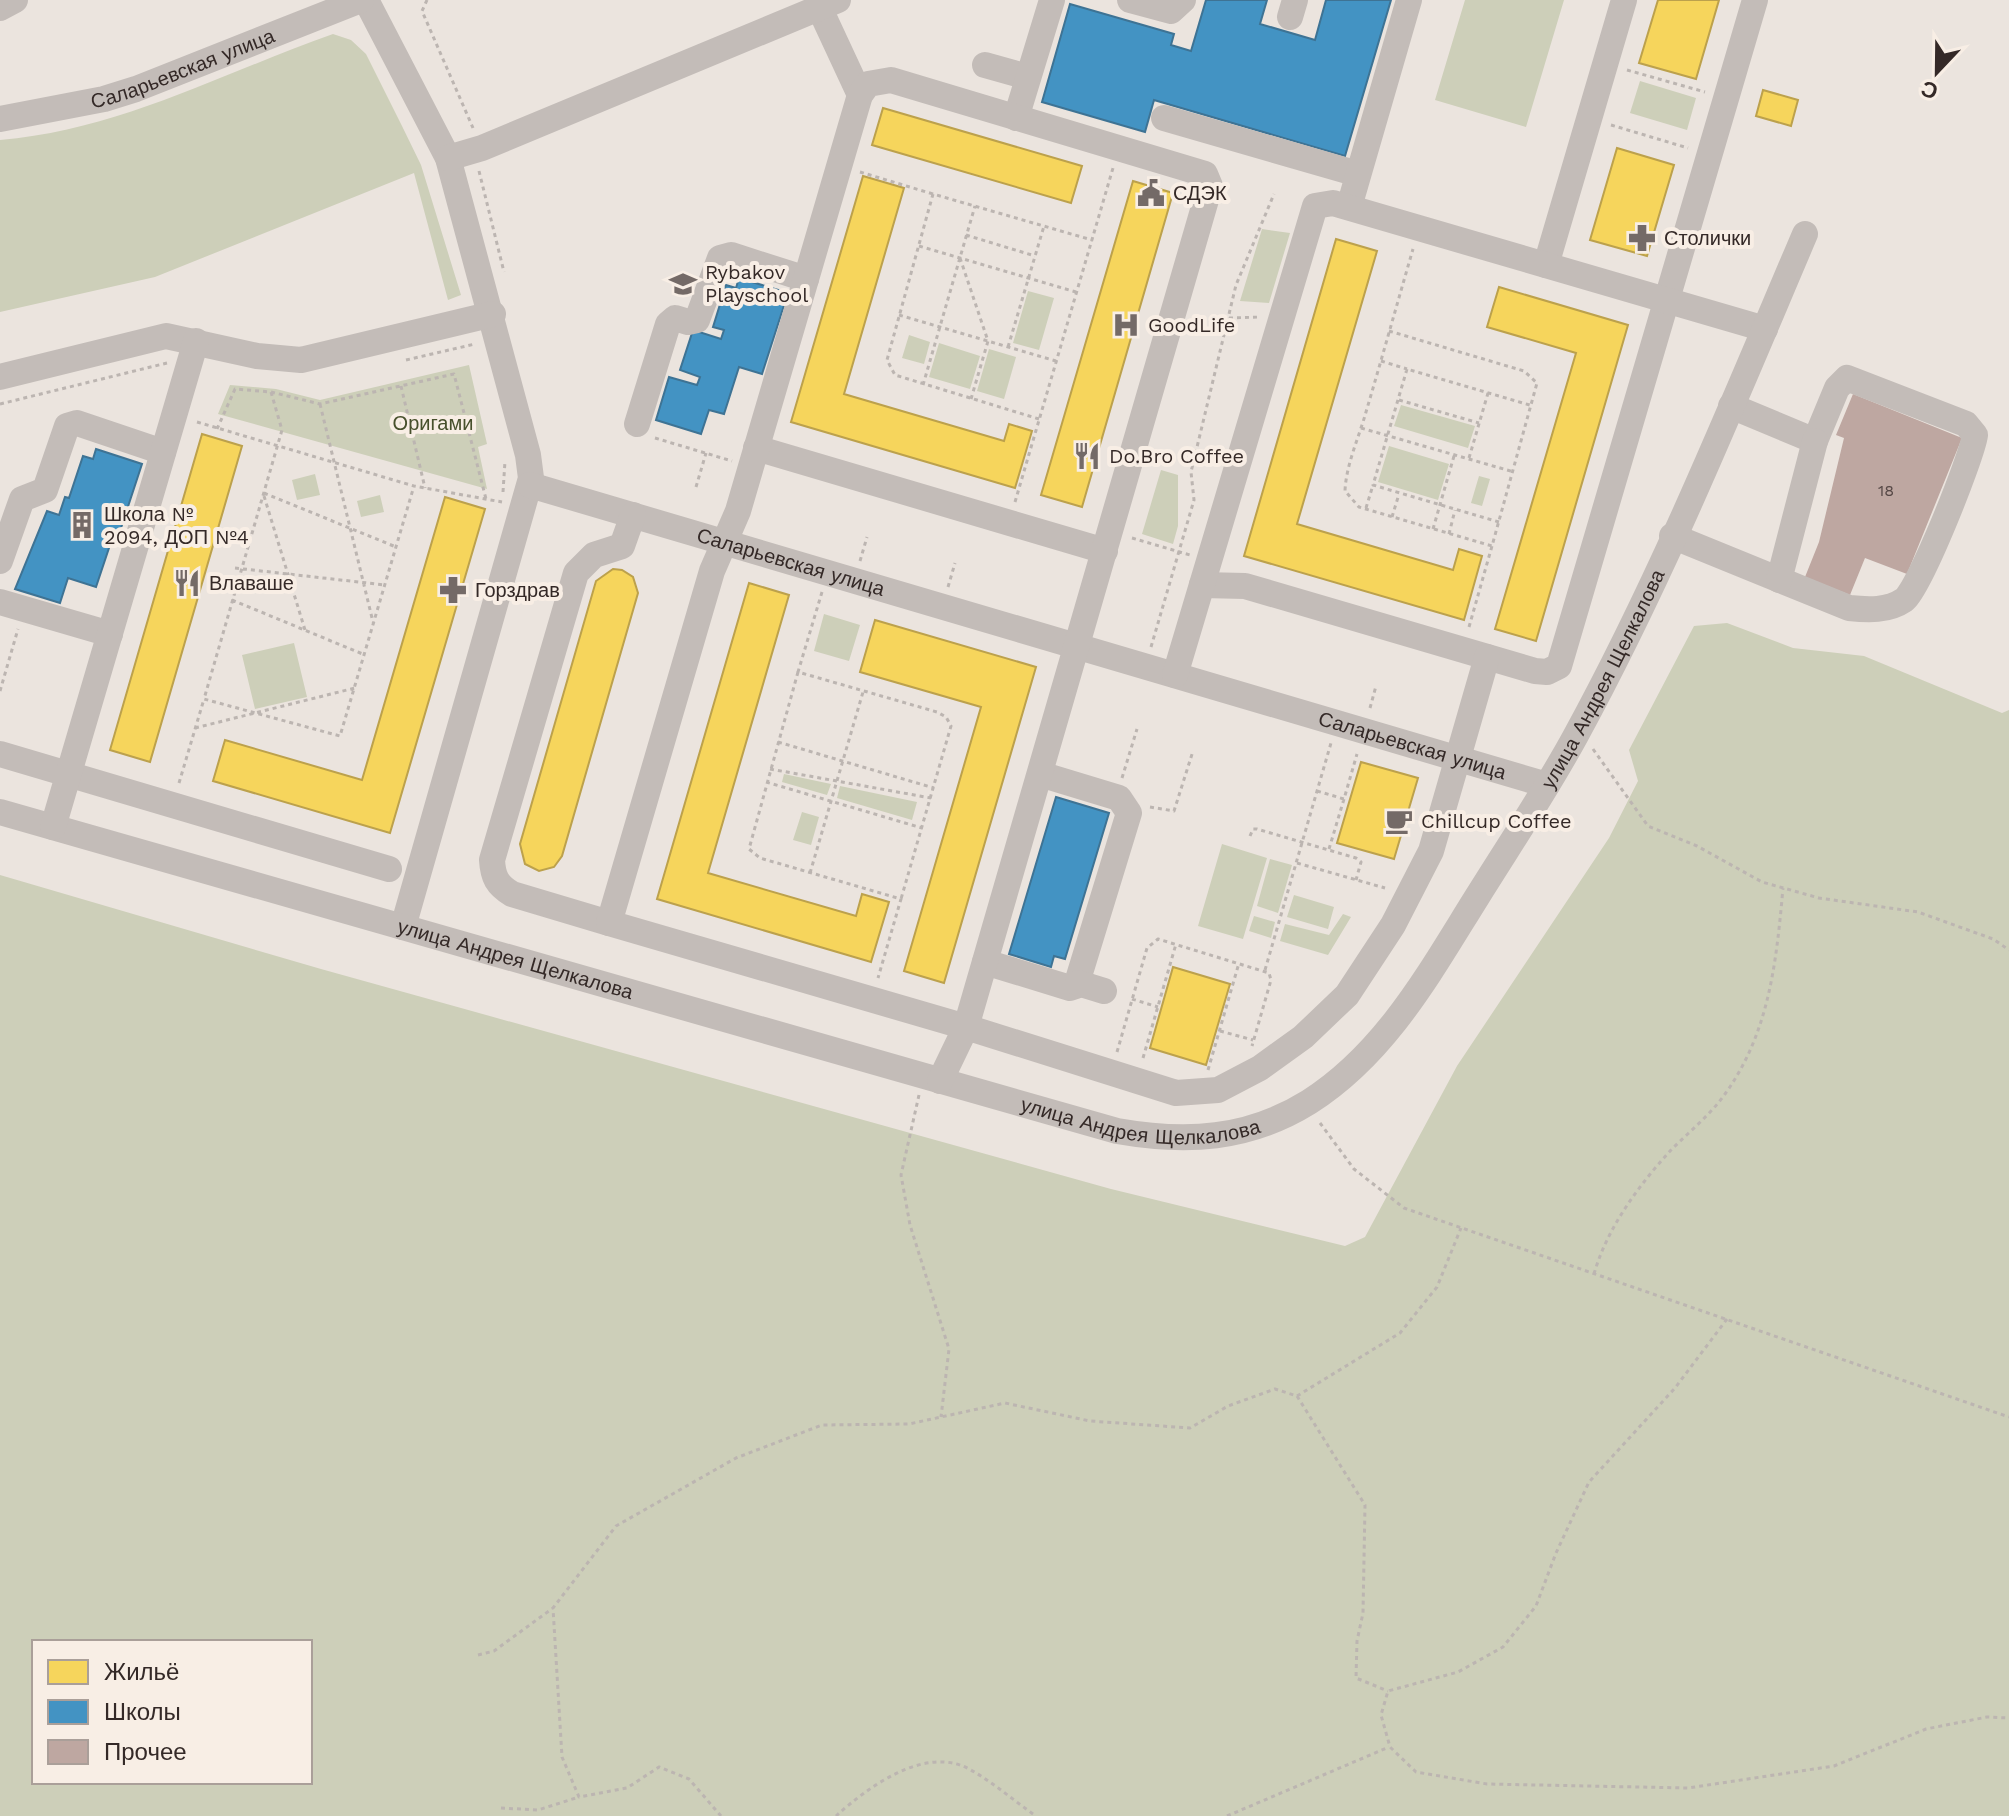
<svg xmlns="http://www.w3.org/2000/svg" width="2009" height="1816" font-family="'Work Sans',sans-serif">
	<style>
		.green { fill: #cdcfb9; fill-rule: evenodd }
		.homes { fill: #f6d55c; stroke: #bca14c; stroke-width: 2 }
		.schools { fill: #4393c3; stroke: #3e7394; stroke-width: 2 }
		.building { fill: #bea7a1 }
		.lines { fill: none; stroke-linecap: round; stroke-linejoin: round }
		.path { stroke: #bcb5b1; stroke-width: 3; stroke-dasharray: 4 4; stroke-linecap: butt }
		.minor { stroke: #c3bcb8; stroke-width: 26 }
		.labels { text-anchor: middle; stroke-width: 8; stroke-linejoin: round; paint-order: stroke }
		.number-label { font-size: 16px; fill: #564846 }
		.street-label { font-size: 20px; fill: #342927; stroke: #f8eee5 }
		.poi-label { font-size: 20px; fill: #342927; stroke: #f8eee5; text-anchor: start }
		.park-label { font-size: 20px; fill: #47502c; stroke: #f8eee5 }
	</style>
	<rect width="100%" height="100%" fill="#ebe4de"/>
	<!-- green -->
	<path class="green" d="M1465 0H1564L1526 127 1435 100Z
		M333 34 351 40 366 54 402 126 421 165 461 295 448 300 414 173 155 277 0 312V140C120 130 222 73 333 34Z
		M1640 81 1696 98 1687 130 1630 113Z
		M1262 229 1290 233 1269 303 1240 301Z
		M1028 291 1054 298 1039 350 1013 343Z
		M909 335 930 342 924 364 902 358Z
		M939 343 980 356 970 389 929 377Z
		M989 349 1016 357 1004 399 977 391Z
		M469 365 487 444 478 447 487 489 218 414 230 385 276 389 320 400Z
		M1401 405 1475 426 1468 448 1394 426Z
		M1389 446 1449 464 1438 500 1378 482Z
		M1161 470 1178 475V526L1173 544 1142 534Z
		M315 474 320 495 297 500 292 480Z
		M1479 476 1490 479 1482 506 1471 503Z
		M380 495 384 512 361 517 357 501Z
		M824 614 860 625 849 661 814 651Z
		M1727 623 1793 648 1864 656 2002 713 2009 710V1816H0V875L321 969 1111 1189 1345 1246 1365 1237 1457 1066 1609 838 1638 781 1629 750 1694 626ZM310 1642V1782H34V1642Z
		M294 643 307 697 255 709 242 655Z
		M784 774 831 784 827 795 782 782Z
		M840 786 917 802 912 820 837 798Z
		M802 812 819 817 811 845 793 840Z
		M1222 844 1267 858 1243 939 1198 926Z
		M1270 859 1292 865 1278 913 1257 906Z
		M1294 895 1334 907 1328 929 1287 917Z
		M1343 914 1351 917 1328 955 1280 941 1285 924 1329 935Z
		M1254 916 1275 922 1271 938 1249 931Z"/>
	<!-- homes -->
	<path class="homes" d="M1658 0H1719L1696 79 1639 63Z
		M1763 90 1798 100 1791 126 1756 116Z
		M883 108 1082 166 1071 203 872 145Z
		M1617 148 1674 165 1647 256 1590 240Z
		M863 176 904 188 844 394 1004 441 1009 424 1032 431 1015 488 791 422Z
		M1133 181 1173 193 1082 507 1041 495Z
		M1336 239 1377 251 1297 524 1453 570 1459 549 1482 556 1464 620 1244 556Z
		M1499 287 1628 325 1536 641 1495 629 1576 353 1487 327Z
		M202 434 242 446 150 762 110 750Z
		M445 497 485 509 390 833 213 781 225 740 362 780Z
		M613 569 622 570 633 577 638 593 562 856 554 867 539 871 525 864 520 844 596 581Z
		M749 583 789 595 708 873 856 916 862 894 889 902 871 962 657 899Z
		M875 620 1036 667 944 983 904 971 981 707 860 672Z
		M1361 762 1418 778 1394 859 1337 843Z
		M1173 967 1230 984 1206 1065 1150 1048Z"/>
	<!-- schools -->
	<path class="schools" d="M1206 0H1267L1260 24 1315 40 1326 0H1391L1345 156 1154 100 1145 132 1042 102 1070 4 1174 34 1171 45 1191 51Z
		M739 278 788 293 762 374 739 367 724 414 709 410 701 434 656 420 669 377 697 385 700 377 680 370 693 330 721 339 724 330 713 327 726 285 736 288Z
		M96 449 142 464 118 537 113 536 96 587 68 578 60 603 15 589 47 511 59 515 65 497 69 498 83 456 93 459Z
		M1056 797 1109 813 1065 959 1054 956 1051 967 1009 954Z"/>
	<!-- building -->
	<path class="building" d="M1853 394 1962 438 1907 574 1865 558 1850 595 1805 577 1819 542 1844 438 1836 435Z"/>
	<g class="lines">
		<!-- path -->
		<path class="path" d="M427 0 422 11 473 128
			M1627 70 1705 92
			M1611 125 1688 148
			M479 171 504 272
			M860 172 933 194
			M966 235 1035 256
			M919 246 1076 292
			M960 258 988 341 971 399
			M899 315 1056 361
			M1229 318 1261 317
			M1389 331 1524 371 1537 383 1492 546 1359 507 1345 491C1346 465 1359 437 1366 412 1382 358 1397 304 1413 249
			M1008 347 1044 226
			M406 360 475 344
			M1381 361 1407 369
			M923 385 975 206
			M401 386 425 488
			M271 392 282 430 204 699 340 736 414 486
			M1399 400 1479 423
			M0 404 167 363
			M320 404 373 622
			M1039 419 895 375 887 360 933 194 1092 240
			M197 422 414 486 502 502
			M1361 428 1514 472
			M217 429 235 389 271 392 320 404 454 374 486 499
			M655 438 732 461
			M1469 458 1488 393
			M696 487 706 453
			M503 492 505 461
			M264 493 396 547
			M264 496 305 630
			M1015 502 1113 168
			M1366 508 1373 485
			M1392 517 1399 494
			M1499 522 1373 485 1407 369 1533 406
			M1433 529 1454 456
			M1449 534 1455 510
			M1132 538 1190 555
			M860 561 867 537
			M235 568 385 585
			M948 587 955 563
			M822 592 798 672 937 712 946 717 951 726 901 899
			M232 600 365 655
			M1469 627 1492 546
			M1151 647 1194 500 1191 472 1236 285 1274 194
			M798 672 749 849 760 858 901 899 878 978
			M0 691 18 629
			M1370 708 1376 686
			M195 728 355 688
			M778 742 934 788
			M1593 749 1648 826 1697 846 1762 882 1819 898 1918 912 1993 939 2009 950
			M770 769 931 798
			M1122 778 1137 729
			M766 782 922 828
			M179 783 204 699
			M1317 791 1344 799 1357 754
			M1150 807 1174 811 1193 751
			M1250 836 1253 829H1257L1356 858 1361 862 1356 880
			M1329 849 1344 799
			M1297 863 1385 888
			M810 873 863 692
			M1265 970 1331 743
			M1132 999 1158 1007
			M1220 1031 1253 1040
			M1117 1052 1147 948 1158 939 1269 973 1271 980 1252 1046
			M1143 1058 1176 944
			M1208 1070 1239 963
			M919 1095 901 1175 910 1225 949 1349 941 1417
			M1320 1123 1354 1169 1404 1208 2009 1417
			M1594 1274C1607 1228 1639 1185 1671 1150 1687 1134 1705 1119 1719 1102 1769 1038 1776 965 1783 888
			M1727 1319 1675 1388 1589 1482 1556 1553 1536 1606 1503 1647 1458 1672 1388 1691 1381 1715 1390 1747 1416 1772 1487 1784 1688 1788 1834 1766 1926 1729 1987 1717 2009 1718
			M1297 1396 1400 1333 1437 1287 1461 1228
			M478 1655 494 1651 553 1608
			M501 1808 538 1810 579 1797
			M721 1816 689 1779 659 1767 627 1788 579 1797 562 1757 553 1608 616 1526 736 1458 822 1425 909 1424 1005 1403 1090 1421 1190 1428 1228 1406 1275 1389 1297 1396 1365 1505 1363 1613 1357 1641 1356 1678 1388 1691
			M836 1816C868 1787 925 1745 969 1769 993 1782 1014 1801 1036 1816
			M1227 1816 1389 1747"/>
		<!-- minor -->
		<g class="minor">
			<path d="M366 0 448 158 528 455 531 478 403 927"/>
			<path d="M1130 0 1171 11 1183 0"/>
			<path d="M0 8 15 0"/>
			<path d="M820 9 860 95"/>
			<path d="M1290 17 1295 0"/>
			<path d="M985 65 1028 77"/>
			<path d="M1016 118 1052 0"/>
			<path d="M1164 118 1358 174"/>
			<path id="s1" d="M0 119 104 99 136 89 361 0"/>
			<path d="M448 158 482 148 838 0"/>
			<path d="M1349 207 1409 0"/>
			<path d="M1546 265 1624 0"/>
			<path d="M0 377 166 336 257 356 301 360 493 314"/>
			<path d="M637 424 668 324 675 318 688 322 697 320 720 258 731 255 806 279"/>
			<path d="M756 448 1105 551"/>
			<path id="s2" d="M530 485 1547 785"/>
			<path d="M1672 536 1849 608C1868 610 1888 611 1904 600 1919 590 1972 457 1975 435L1966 424 1847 378 1837 388 1815 441 1731 406"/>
			<path d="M0 561 22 499 45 490 67 426 77 423 163 452"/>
			<path d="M1779 580 1815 441"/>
			<path d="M1202 585 1245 586 1535 671 1547 672 1559 666 1755 0"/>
			<path d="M0 602 110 634"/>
			<path d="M1175 675 1315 206 1333 203 1765 329"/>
			<path d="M0 754 389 869"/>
			<path id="s3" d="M0 812 1117 1131C1186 1143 1248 1140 1309 1102 1386 1053 1430 972 1477 897 1510 844 1545 792 1575 737 1663 576 1733 403 1805 234"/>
			<path d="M53 827 196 341"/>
			<path d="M609 923 512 894C497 885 493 877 492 860L576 573 594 555 622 546 633 515"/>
			<path d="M985 962 1070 988 1076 986 1129 813 1119 798 1040 774"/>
			<path d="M1078 983 1104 991"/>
			<path d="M940 1081 966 1027 1210 186 1205 174 891 80 868 84 860 95 738 511 712 571 609 923 966 1027 1176 1093 1218 1090 1260 1068 1303 1037 1347 995 1393 925 1431 851 1487 657"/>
		</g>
	</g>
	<!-- icons -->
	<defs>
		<g id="civic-bare" transform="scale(2.16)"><path d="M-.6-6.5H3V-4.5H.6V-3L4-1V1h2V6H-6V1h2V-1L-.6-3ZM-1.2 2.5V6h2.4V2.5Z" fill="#746a67" stroke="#f8eee5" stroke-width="2.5" paint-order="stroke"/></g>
		<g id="pharmacy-bare" transform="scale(2.16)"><path d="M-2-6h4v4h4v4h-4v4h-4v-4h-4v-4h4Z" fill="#746a67" stroke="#f8eee5" stroke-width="2.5" paint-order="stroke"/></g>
		<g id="school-bare" transform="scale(2.16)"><path d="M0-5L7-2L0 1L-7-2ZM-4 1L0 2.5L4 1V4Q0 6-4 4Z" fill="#746a67" stroke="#f8eee5" stroke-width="2.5" paint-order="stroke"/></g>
		<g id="hospital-bare" transform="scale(2.16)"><path d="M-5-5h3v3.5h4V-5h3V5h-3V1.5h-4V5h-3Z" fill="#746a67" stroke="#f8eee5" stroke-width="2.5" paint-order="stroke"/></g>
		<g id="restaurant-bare" transform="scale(2.16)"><path d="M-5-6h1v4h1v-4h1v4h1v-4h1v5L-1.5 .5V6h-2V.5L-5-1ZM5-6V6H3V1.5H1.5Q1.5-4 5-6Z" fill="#746a67" stroke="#f8eee5" stroke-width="2.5" paint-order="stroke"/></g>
		<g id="building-bare" transform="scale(2.16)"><path d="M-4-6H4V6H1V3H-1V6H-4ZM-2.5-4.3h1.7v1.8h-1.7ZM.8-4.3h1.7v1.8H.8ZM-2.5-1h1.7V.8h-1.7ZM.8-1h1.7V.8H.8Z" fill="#746a67" stroke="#f8eee5" stroke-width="2.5" paint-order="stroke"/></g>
		<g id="cafe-bare" transform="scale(2.16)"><path d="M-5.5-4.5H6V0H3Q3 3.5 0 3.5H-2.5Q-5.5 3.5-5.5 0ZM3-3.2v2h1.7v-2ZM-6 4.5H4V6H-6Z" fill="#746a67" stroke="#f8eee5" stroke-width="2.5" paint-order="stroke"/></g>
	</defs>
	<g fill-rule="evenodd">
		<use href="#civic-bare" x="1151" y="193"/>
		<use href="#pharmacy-bare" x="1642" y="238"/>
		<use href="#school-bare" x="683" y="284"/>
		<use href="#hospital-bare" x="1126" y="325"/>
		<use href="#restaurant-bare" x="1087" y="456"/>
		<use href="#building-bare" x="82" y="525"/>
		<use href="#restaurant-bare" x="187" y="583"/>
		<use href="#pharmacy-bare" x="453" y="590"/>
		<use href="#cafe-bare" x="1399" y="821"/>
	</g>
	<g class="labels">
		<!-- number labels -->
		<g class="number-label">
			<text x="1886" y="496">18</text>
		</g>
		<!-- street labels -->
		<g class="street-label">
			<text dy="7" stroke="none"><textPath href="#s1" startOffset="190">Саларьевская улица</textPath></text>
			<text dy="7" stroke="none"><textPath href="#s2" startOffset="272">Саларьевская улица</textPath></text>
			<text dy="7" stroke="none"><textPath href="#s3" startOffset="1880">улица Андрея Щелкалова</textPath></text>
			<text dy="7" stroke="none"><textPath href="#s2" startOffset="920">Саларьевская улица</textPath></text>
			<text dy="7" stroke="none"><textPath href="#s3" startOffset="536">улица Андрея Щелкалова</textPath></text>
			<text dy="7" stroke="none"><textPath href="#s3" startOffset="1184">улица Андрея Щелкалова</textPath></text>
		</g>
		<!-- poi labels -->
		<g class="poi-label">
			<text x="1173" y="200">СДЭК</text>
			<text x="1664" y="245">Столички</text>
			<text x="705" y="279">Rybakov<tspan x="705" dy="23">Playschool</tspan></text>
			<text x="1148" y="332">GoodLife</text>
			<text x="1109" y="463">Do.Bro Coffee</text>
			<text x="104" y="521">Школа №<tspan x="104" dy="23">2094, ДОП №4</tspan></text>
			<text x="209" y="590">Влаваше</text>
			<text x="475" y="597">Горздрав</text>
			<text x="1421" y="828">Chillcup Coffee</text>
		</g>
		<!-- park labels -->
		<g class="park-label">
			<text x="433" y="430">Оригами</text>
		</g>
	</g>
	<!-- legend -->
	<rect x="32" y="1640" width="280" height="144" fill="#f8eee5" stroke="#aa9f99" stroke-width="2"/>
	<rect x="48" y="1660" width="40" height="24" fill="#f6d55c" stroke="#aa9f99" stroke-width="2"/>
	<text x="104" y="1680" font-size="24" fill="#342927">Жильё</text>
	<rect x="48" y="1700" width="40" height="24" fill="#4393c3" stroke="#aa9f99" stroke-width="2"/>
	<text x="104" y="1720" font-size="24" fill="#342927">Школы</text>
	<rect x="48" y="1740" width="40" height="24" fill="#bea7a1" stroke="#aa9f99" stroke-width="2"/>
	<text x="104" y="1760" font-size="24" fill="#342927">Прочее</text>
	<!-- north arrow -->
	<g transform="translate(1937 72) rotate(202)" stroke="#f8eee5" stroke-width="6" paint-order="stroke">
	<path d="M0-6L14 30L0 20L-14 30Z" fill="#342927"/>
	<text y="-12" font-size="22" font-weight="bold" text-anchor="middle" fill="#342927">С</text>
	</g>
</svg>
